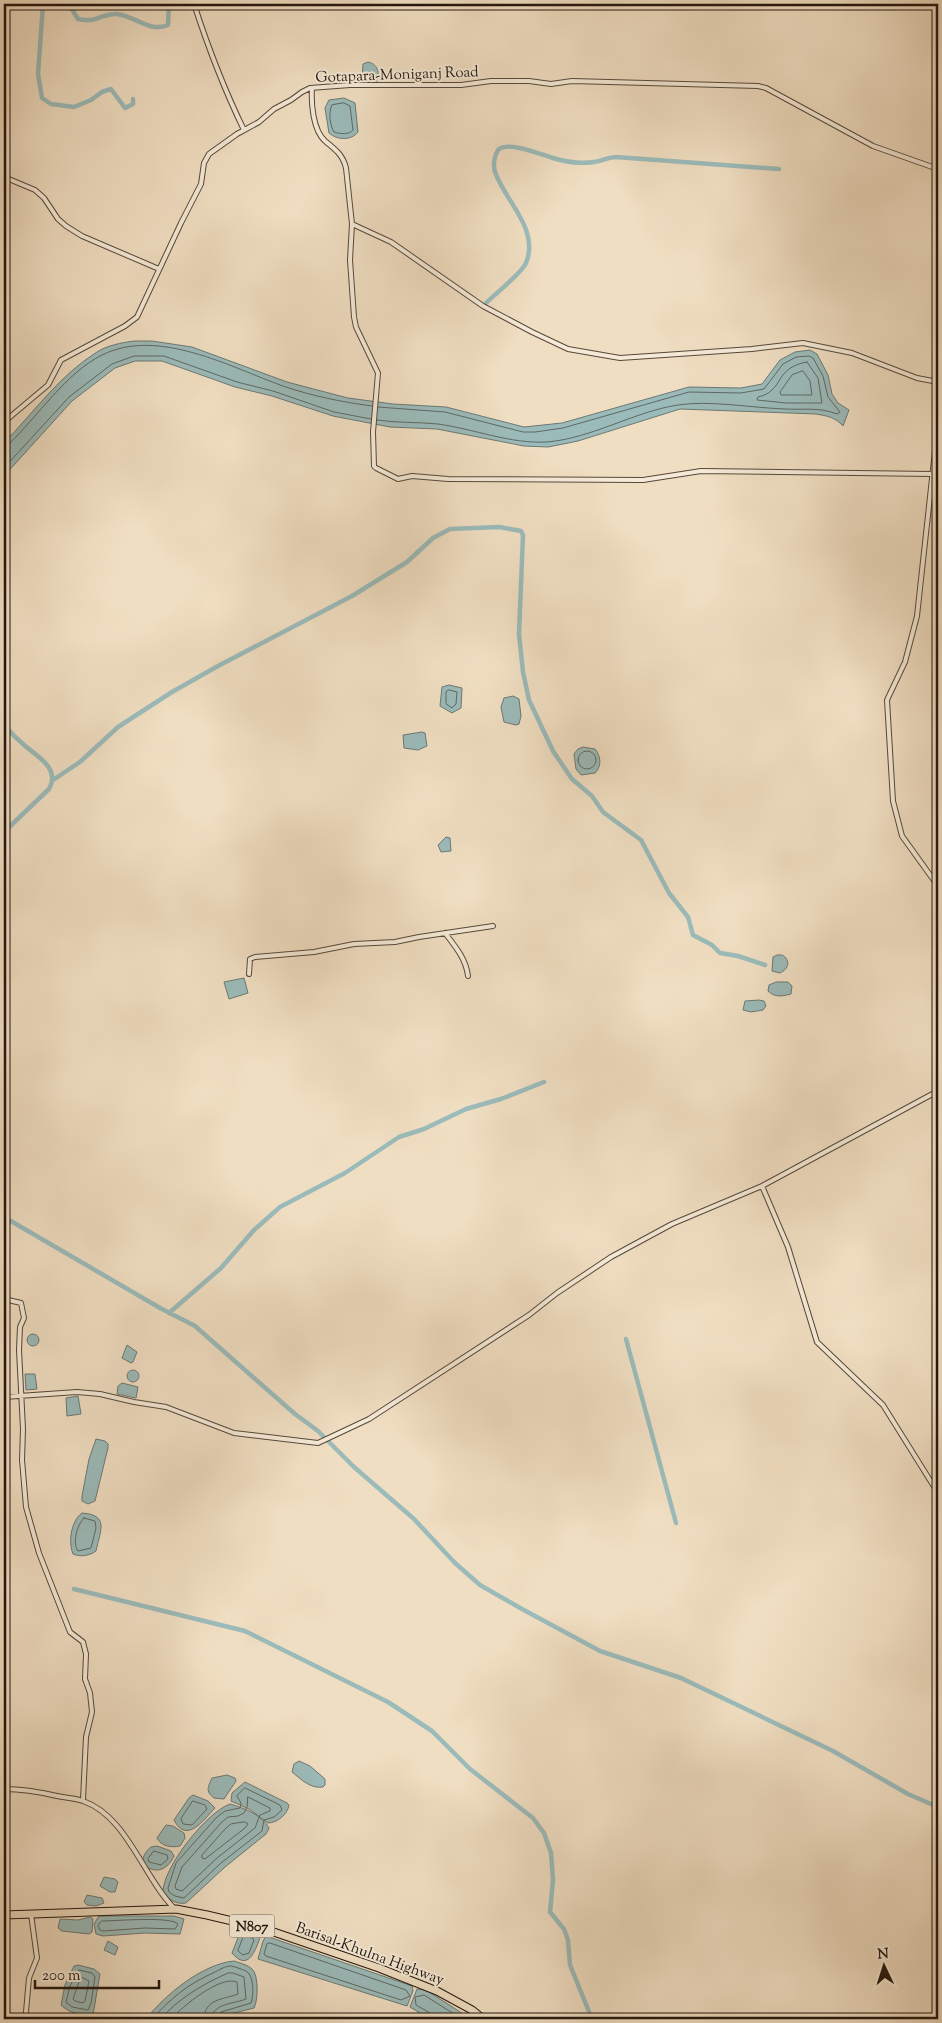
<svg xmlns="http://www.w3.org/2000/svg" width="942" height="2023" font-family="'Sorts Mill Goudy',serif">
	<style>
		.water { fill: #9bbbba; stroke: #6b7975 }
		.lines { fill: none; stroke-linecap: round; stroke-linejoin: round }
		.shore { stroke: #5e6864; stroke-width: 1 }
		.canal { stroke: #9bbbba; stroke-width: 4.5 }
		.street-casing { stroke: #56483b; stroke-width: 6 }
		.highway-casing { stroke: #22160e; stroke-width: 9 }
		.street { stroke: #f5ead7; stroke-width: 4 }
		.highway { stroke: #f0dec2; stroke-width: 7 }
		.labels { text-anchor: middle; stroke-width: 4; stroke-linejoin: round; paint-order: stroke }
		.shield { fill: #f5ead7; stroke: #61564a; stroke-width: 1 }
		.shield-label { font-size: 14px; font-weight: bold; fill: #22160e }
		.street-label { font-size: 15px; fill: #22160e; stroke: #f5ead7 }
	</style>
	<rect width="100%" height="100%" fill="#f0dec2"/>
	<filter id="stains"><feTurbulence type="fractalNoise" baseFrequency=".004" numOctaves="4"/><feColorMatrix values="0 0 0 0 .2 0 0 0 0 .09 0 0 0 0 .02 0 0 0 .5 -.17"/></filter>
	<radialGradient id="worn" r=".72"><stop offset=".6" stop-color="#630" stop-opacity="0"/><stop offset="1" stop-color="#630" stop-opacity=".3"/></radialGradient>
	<!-- water -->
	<path class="water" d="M368 62C379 64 381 76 375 84L362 83 363 64Z
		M344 98 355 103 358 132C351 141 337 140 329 133L325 108 329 100Z
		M134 341H152L192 347 287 382 348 398 393 404 446 407 524 427 562 423 689 387 741 388 762 384 780 360 795 352 810 350 817 354 828 375 832 394 838 403 849 410 843 426C835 417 827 416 816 414L680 409 578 441 548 447 524 446 437 429 390 427 333 416 272 396 235 387 162 361H135L115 368 72 401 4 476V443C34 412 60 375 97 352 108 345 121 343 134 341Z
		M449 685 462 688 461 708 452 713 440 706 442 687Z
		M513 696 519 699 521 716 519 724 516 725 504 722 501 707 504 698Z
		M422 732 425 733 427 746 418 750 404 748 403 735Z
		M583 747 595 749C601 756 602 766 595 773L581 775 576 769 574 754 578 749Z
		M446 837 450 838 451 851 441 852 438 845Z
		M777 955H782C791 960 789 969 780 973L772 971 773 957Z
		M244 978 248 993 229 999 224 982Z
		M776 982H788L792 986 791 994C783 996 775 998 768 991L769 985Z
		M759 1000 764 1001 766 1006 763 1010 751 1012 743 1010 745 1001Z
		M27 1340a6 6 0 1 1 12 0a6 6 0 1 1-12 0Z
		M127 1345 137 1352 133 1362 131 1363 122 1358Z
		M127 1376a6 6 0 1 1 12 0a6 6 0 1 1-12 0Z
		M25 1374H35L37 1389 26 1390Z
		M122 1383 138 1387 136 1398 117 1394 118 1386Z
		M78 1396 81 1414 67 1416 66 1398Z
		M96 1439 105 1441 108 1444V1448L95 1501 88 1504 82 1501V1496L89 1459Z
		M82 1513C110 1515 100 1531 96 1551 89 1556 80 1557 73 1554 68 1542 71 1521 82 1513Z
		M299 1761 310 1766 325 1779V1785L323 1787C310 1789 301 1779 292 1772L294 1764Z
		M227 1775 235 1778 236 1781 224 1799 214 1798C205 1791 208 1787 212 1778Z
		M245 1782 287 1803 289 1805C288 1814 277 1823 268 1823L249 1809 231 1801 232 1793Z
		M193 1795 208 1801 215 1808C204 1819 187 1845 174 1820L189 1798Z
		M230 1804C244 1808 262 1815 269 1828L266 1834 225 1867 186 1903C177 1905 168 1899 163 1893 162 1868 207 1812 230 1804Z
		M166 1825 173 1826 184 1833 185 1838 180 1846C171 1848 161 1846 157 1838Z
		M157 1846 171 1851 174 1856C167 1871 154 1875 142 1863 143 1856 146 1851 151 1847Z
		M104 1877 115 1879 118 1882 115 1892H110L100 1886Z
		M87 1895 102 1898 104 1903 96 1906 87 1905 84 1902Z
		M99 1916H174L184 1919 180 1934 145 1933 103 1936 96 1934 94 1924Z
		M90 1917 93 1919 92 1932 89 1934 62 1931 58 1928 60 1919 78 1920Z
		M241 1930 255 1933 260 1938C255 1951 248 1972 232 1953Z
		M266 1936 412 1986 413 1991 407 2006 258 1959 263 1941Z
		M108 1941 118 1947 115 1955 104 1950Z
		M234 1961C240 1963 248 1965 252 1969 259 1975 258 2001 254 2008L211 2019H146C165 1995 202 1964 234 1961Z
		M78 1965 94 1969 100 1974 93 2015C82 2016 69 2013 61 2005L65 1985 74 1966Z
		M417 1989 426 1990 471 2019H430L410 2007Z"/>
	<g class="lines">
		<!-- shore -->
		<path class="shore" d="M344 103 350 106 353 130C349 135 340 134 334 132 330 125 328 112 332 105Z
			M807 362 818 378 822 403H786L757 400 758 397C785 391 773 368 807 362Z
			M803 371 810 381 812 395H781L780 392 792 375Z
			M377 420C397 423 418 422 438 424 474 429 510 444 547 442 593 438 633 412 678 405 710 400 753 408 785 409 803 410 820 407 837 414L840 412 828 397 823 376 813 358 809 356 796 357 783 364 764 389 741 393 689 392 563 428 535 432H523L445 412 378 407
			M4 446 9 444C37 417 67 372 102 355 158 327 230 367 283 386 312 396 342 402 372 406
			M4 468 69 397 112 364 134 356H164L237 382 273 391 334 412 371 419
			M449 690 457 692 456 704 452 708 446 704V692Z
			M578 760a9 9 0 1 1 18 0a9 9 0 1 1-18 0Z
			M84 1518 95 1521 96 1528 91 1548 78 1551C72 1543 77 1525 84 1518Z
			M245 1788 280 1805 282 1810 274 1817 264 1820 262 1831 221 1863 184 1898 175 1896 169 1892 168 1888 176 1863 216 1818 225 1811 240 1808 241 1803 237 1796Z
			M248 1797 270 1808V1811L260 1815 255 1828 217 1858 182 1891 176 1889 175 1886 182 1867 221 1823 228 1817 238 1816 244 1813 247 1807Z
			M193 1801 205 1805 207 1809 192 1825 183 1824 181 1819Z
			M245 1822 248 1824 245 1828 205 1859 202 1858V1855L226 1828 231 1824Z
			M154 1851 167 1855 168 1859 161 1865 149 1862 148 1859Z
			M102 1921C116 1921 170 1916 178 1924L175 1929 145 1928 103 1931 100 1930 98 1926Z
			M244 1936 252 1938 254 1940 249 1953 243 1955 238 1951Z
			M270 1943 406 1990 410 1996 401 2000 266 1956 264 1954 267 1944Z
			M79 1970 92 1973 95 1977 91 2003 88 2010 72 2007 66 2002 70 1986Z
			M83 1978 89 1981 85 2001 83 2003 75 2001 73 1999 80 1979Z
			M152 2019C170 1999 188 1984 213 1973 219 1970 225 1966 231 1966 236 1967 241 1969 246 1971 254 1975 254 1995 251 2003L221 2012 218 2019
			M160 2019C180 1998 201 1985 228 1973H233L244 1977 246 1999C234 2004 213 2003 211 2019
			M171 2019C182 2007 220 1975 237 1982L238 1994C223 2000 205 1998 204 2019
			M432 2019 430 2013 416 2005 415 1997 424 1995 462 2019"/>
		<!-- canal -->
		<path class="canal" d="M43 4 38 74 42 98 51 104 74 107 91 100 102 92 111 89 125 108 133 104V99
			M64 4 70 6 78 19C82 20 86 20 90 20 99 19 107 13 117 14 135 16 150 33 168 25L169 4
			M486 303C495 294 522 273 526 263 540 229 505 201 495 172 493 166 494 156 498 150 507 140 542 155 553 158 566 162 581 164 594 162 602 161 609 157 616 157L779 169
			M4 725C10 732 17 739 24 745 37 756 61 769 49 789L4 832
			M53 780 80 762 118 727 172 692 218 666 352 596 407 562 433 538 450 529 499 527 521 531 523 535 519 634 523 672 529 700 553 751 572 779 592 796 603 812 641 840 669 893 688 917 693 935 712 945 720 953 738 956 765 965
			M4 1217 160 1308 195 1326 295 1414 318 1431 354 1467 414 1519 455 1563 480 1585 522 1609 600 1651 681 1678 833 1751 908 1794 938 1807
			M169 1313 221 1268 254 1230 280 1207 345 1173 399 1137 424 1129 466 1109 501 1099 544 1082
			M626 1339 676 1523
			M74 1589 245 1631 388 1702 432 1731 470 1769 533 1818 544 1833 551 1853 553 1880 550 1912 564 1929 568 1940 570 1965 592 2019"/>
		<!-- street casing -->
		<g class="street-casing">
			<path id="street" d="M194 4C208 47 224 89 244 130
				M312 88C311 104 313 130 325 141 335 149 343 155 346 168L352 224 350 260 354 317 356 327 378 373 373 432 374 466 376 468 398 479 412 476 448 479 643 480 701 471 932 474
				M4 177 35 190 44 198 58 219 66 226 82 236 159 269
				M352 224 391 242 483 306 532 332 568 349 620 358 752 349 803 343 852 353 917 378 938 382
				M4 422 48 385 61 360 125 326 137 317 181 223 201 184 204 163 209 154 237 134 259 122 274 109 291 100 302 92 310 88 350 85H461L491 81H529L551 84 572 81 758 86 766 88 873 146 938 169
				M938 449 935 451 917 616 905 662 887 700 893 801 902 836 938 886
				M445 933C455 946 466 959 468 976
				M249 974 250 959 255 957 314 952 354 944 395 942 419 937 493 926
				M762 1186 788 1247 817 1342 883 1405 938 1493
				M4 1299 21 1303 24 1318 20 1327 19 1350 23 1429 22 1460 26 1507 39 1553 70 1632 83 1642 86 1654 85 1679 90 1693 92 1712 86 1737 83 1800
				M4 1397 77 1392 100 1394 134 1402 166 1407 234 1433 318 1443 369 1419 529 1315 557 1293 611 1257 672 1224 762 1186 938 1091
				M4 1789C22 1789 40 1792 57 1796 66 1798 75 1798 83 1801 127 1816 143 1877 174 1908
				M28 2019 26 2012 29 1978 37 1958 31 1914"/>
		</g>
		<!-- highway casing -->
		<g class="highway-casing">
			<path id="highway" d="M4 1915 176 1909 207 1915 262 1928 379 1968 437 1991 472 2010 483 2019"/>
		</g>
		<!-- street -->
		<use href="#street" class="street"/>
		<!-- highway -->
		<use href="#highway" class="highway"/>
	</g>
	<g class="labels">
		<!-- shield labels -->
		<rect class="shield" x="229.5" y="1914.5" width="45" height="23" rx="4"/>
		<g class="shield-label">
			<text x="252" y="1931">N807</text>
		</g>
		<!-- street labels -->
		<g class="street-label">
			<text transform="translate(397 74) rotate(-2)" y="5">Gotapara-Moniganj Road</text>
			<text transform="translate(370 1953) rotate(20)" y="5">Barisal-Khulna Highway</text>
		</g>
	</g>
	<!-- margin -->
	<rect width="942" height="2023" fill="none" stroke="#f0dec2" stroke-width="20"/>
	<rect x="5" y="5" width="932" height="2013" fill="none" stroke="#22160e" stroke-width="2.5"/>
	<rect x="10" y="10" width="922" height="2003" fill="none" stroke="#22160e"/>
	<!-- north arrow -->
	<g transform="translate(884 1966) rotate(356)" stroke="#f5ead7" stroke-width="4" paint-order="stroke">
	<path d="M0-4L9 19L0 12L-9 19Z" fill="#22160e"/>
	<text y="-8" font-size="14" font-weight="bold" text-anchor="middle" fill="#22160e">N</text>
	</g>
	<!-- scale -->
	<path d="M35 1980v8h124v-8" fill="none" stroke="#22160e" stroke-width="2.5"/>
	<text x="42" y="1980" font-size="15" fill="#22160e" stroke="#f5ead7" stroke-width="4" paint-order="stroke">200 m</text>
	<rect width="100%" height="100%" filter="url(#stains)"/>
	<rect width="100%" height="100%" fill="url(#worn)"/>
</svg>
